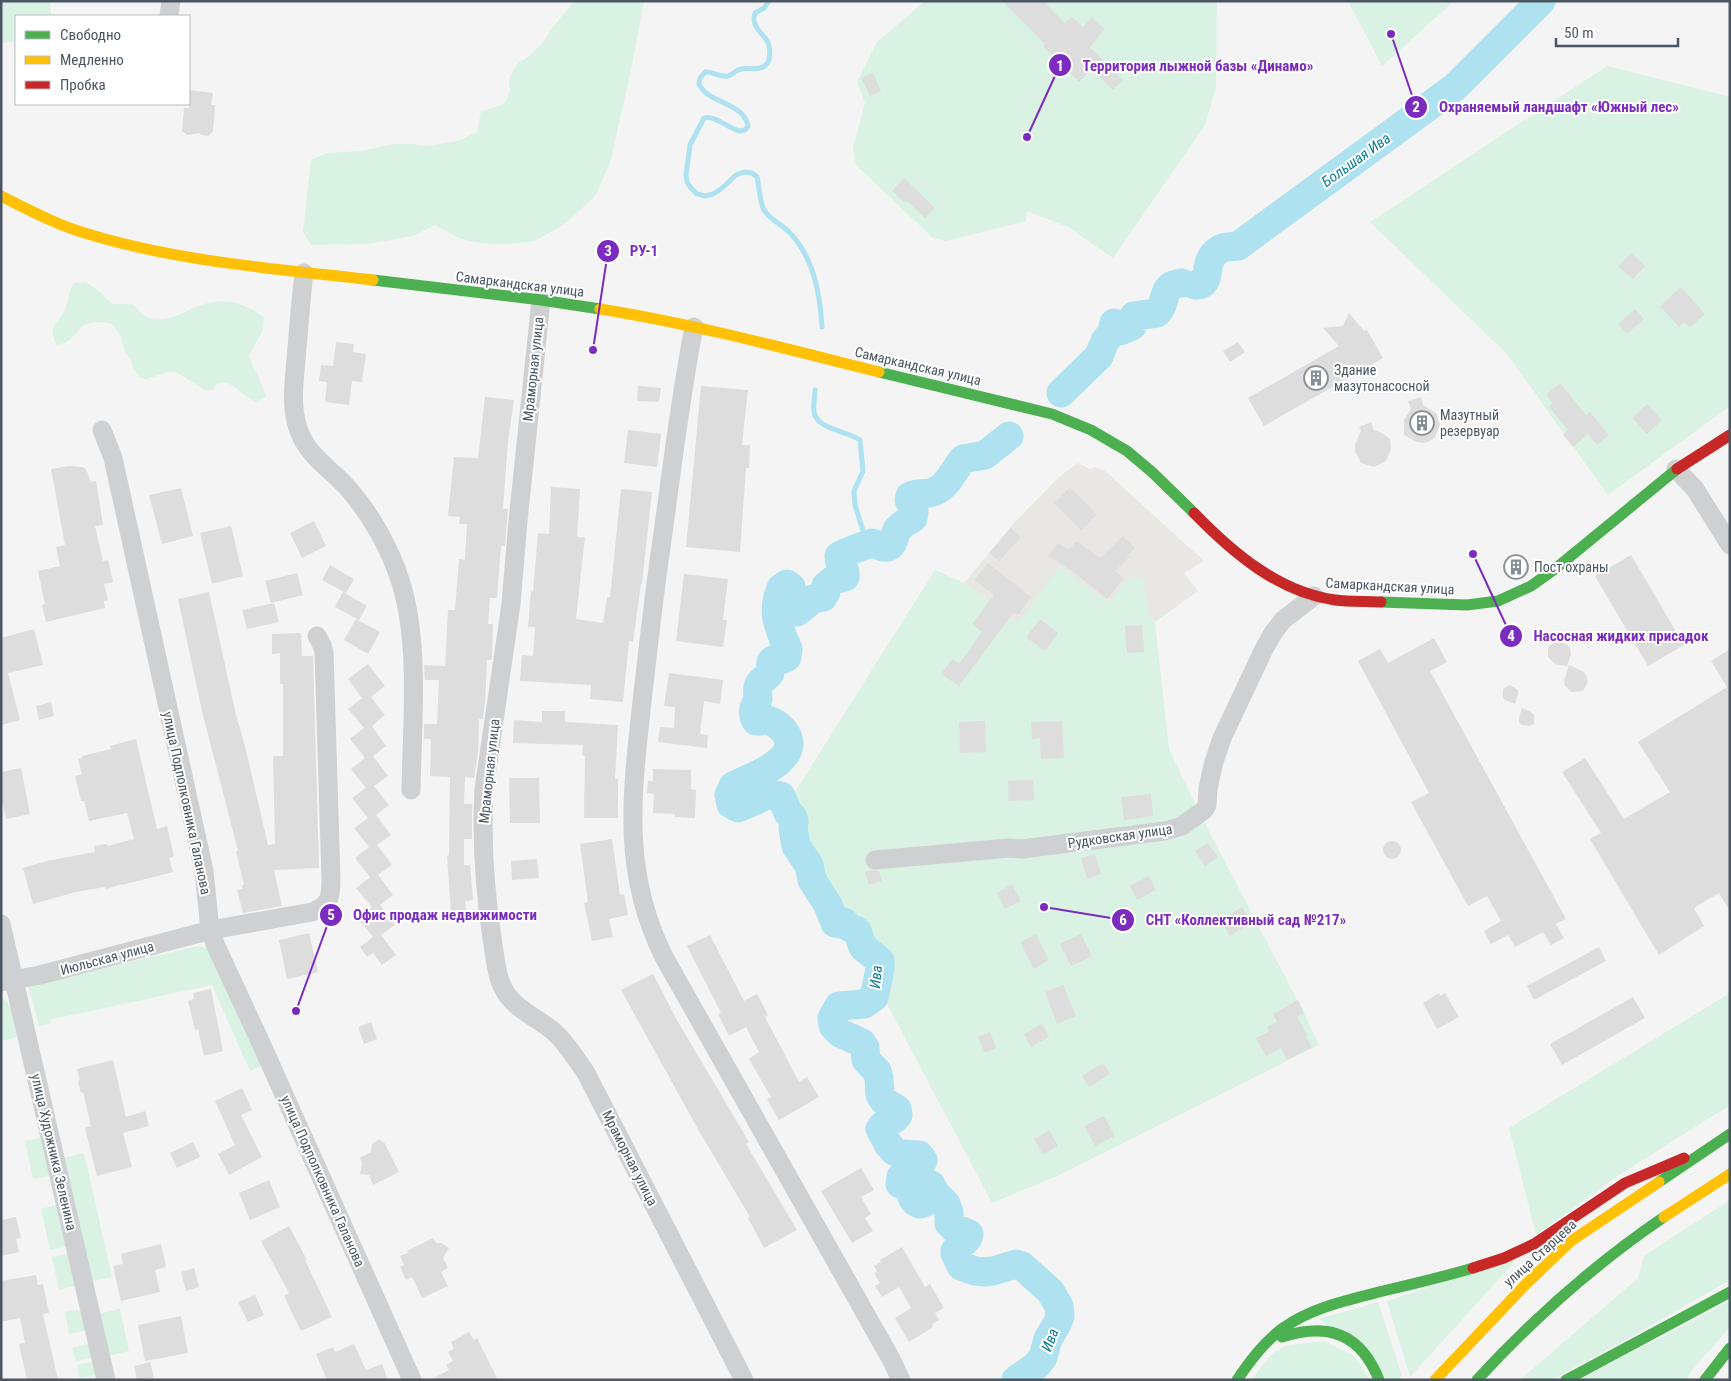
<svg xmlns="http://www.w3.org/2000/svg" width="1731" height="1381" font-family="'Roboto Condensed',sans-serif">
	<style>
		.commercial { fill: #e8e7e3 }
		.green { fill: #d9f2e3 }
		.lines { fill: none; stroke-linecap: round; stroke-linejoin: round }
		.stream { stroke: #aee2f0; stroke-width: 5 }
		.river { stroke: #aee2f0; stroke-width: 29 }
		.building { fill: #ddddde }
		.street { stroke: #ced0d2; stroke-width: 19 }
		.fast { stroke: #4caf50; stroke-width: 11 }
		.slow { stroke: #ffc107; stroke-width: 11 }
		.jam { stroke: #c62828; stroke-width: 11 }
		.labels { text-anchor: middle; stroke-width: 4; stroke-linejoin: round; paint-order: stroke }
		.street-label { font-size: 14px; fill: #4a5661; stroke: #fff }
		.poi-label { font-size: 14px; fill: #4a5661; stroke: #fff; text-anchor: start }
		.water-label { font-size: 15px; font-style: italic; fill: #0c7c9b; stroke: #fff }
		.leader { fill: none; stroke: #7b2cbf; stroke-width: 2 }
		.callout-dot { fill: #7b2cbf; stroke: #fff; stroke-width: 2 }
		.mark-label { font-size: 15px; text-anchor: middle; font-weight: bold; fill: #fff }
		.callout-label { font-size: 15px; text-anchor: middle; font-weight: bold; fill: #7b2cbf; stroke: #fff; stroke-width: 4; stroke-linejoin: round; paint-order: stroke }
	</style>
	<rect width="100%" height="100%" fill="#f4f4f4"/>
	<!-- commercial -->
	<path class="commercial" d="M1078 463 1090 469 1095 467 1105 471 1204 561 1184 573 1198 591 1155 622 1150 617 1129 577 1109 603 1060 567 1019 624 964 583 1014 523 1059 477Z"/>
	<!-- green -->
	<path class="green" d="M1 1H50L51 16H16V42L1 43Z
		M574 1H644L631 70 610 163 595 196 566 223 535 241 507 244 481 243 461 239 435 225 413 236 367 244 311 245 303 232 311 160 327 153 361 151 393 144H411L428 146 458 141 477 132 481 111 500 106 506 101 510 92 509 78 518 63 528 57 542 44 554 26Z
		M925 1H1217L1216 88 1205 125 1113 258 1068 227 1027 211 1026 221 946 241 933 238 856 165 853 148 865 103 857 82 877 42Z
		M1348 1H1454L1382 66Z
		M1607 66 1730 97V406L1608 495 1507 354 1370 222Z
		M85 282C92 286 98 290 103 295 106 298 109 302 112 303 118 306 125 303 131 304 140 307 138 316 152 319 168 322 182 313 196 307 220 297 244 301 264 318L263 330 249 356C254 370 262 382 266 396L257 403C252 400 247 397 242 393 233 386 228 380 216 384L213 390H205L176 372H167L147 379 140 378 133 369 131 360 124 350 121 336 112 324C72 315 83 341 57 345 46 328 58 324 65 309 69 300 68 292 74 283Z
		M1060 566 1109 603 1129 577H1143L1150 617 1155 622 1169 749 1200 814 1304 1013 1319 1045 1057 1176 992 1203 885 1000 788 803 935 570 964 583 1018 623Z
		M199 946 210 950 263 1065 250 1071 212 985 53 1019 50 1020 51 1023 39 1026 28 985Z
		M1730 993V1105L1616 1177 1536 1235 1509 1128Z
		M1 997C14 1004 14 1023 17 1037L1 1041Z
		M44 1137 52 1175 33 1179 25 1141Z
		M84 1153 112 1277 92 1281 63 1158Z
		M1730 1200V1280L1631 1337 1551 1380H1520L1638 1278 1644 1256Z
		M59 1204 69 1246 50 1250 41 1209Z
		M70 1253 78 1285 59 1290 52 1257Z
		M1517 1259 1410 1377 1387 1301Z
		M1730 1301V1327L1693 1369 1686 1380H1579Z
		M1378 1302 1402 1376 1399 1380H1388L1319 1319Z
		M84 1309 88 1330 69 1334 65 1312Z
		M120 1309 129 1351 108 1356 99 1314Z
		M1325 1341 1354 1356 1370 1380H1251L1273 1353 1287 1345Z
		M91 1343 94 1357 76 1361 72 1348Z
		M95 1361 98 1374 79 1378 77 1365Z"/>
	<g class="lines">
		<!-- stream -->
		<path class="stream" d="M769 1 764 8 755 13C754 17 753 20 755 24 757 30 762 34 766 39 771 47 772 62 763 67 756 71 748 67 741 69 735 70 733 75 728 76 720 78 713 71 705 72L700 78 699 84C708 104 744 102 748 126L745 130 740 131C728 129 716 115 704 118L690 145 686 175 687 182 691 188 697 194 705 196 713 194 721 189 736 175 744 172 752 173 757 177C759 185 760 204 764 210 770 220 783 225 790 233 814 258 820 294 822 327
			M815 390C815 397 813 404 814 411 815 429 847 431 860 440L863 471 854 491 855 505 865 537 863 547"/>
		<!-- river -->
		<path class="river" d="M1195 285C1215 286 1200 261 1219 250 1224 246 1232 247 1238 246L1455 87 1541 1
			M1061 393 1099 356 1105 341 1111 334 1114 323 1119 325 1120 331 1132 326V320L1134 316 1157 313C1169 301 1159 285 1182 283
			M1009 436 985 455 963 459C953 471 947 489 930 493 923 494 917 493 910 496L909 500 914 511 913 518C908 522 901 524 897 530 894 535 895 544 888 547 882 549 878 544 872 543 870 543 841 554 839 556 839 563 841 566 845 571V577L833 580 826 586V592L823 597 813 599 797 612C785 605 791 598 791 587L787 584 781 588C771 611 778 627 788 649L787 657 784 659 773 660 771 662 770 673C760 684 756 682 758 699 754 707 751 712 756 721H760L764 719C773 721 781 726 786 734 802 761 748 778 733 786L729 795 731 804 738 808 770 794 781 796 788 813 792 816 794 821 793 828 796 846 809 865 812 880 828 905 835 923 840 924 844 922 849 927 857 931 863 947 880 961V969L874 997 864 1004 839 1006 832 1018 833 1026 840 1033 862 1043 865 1048 866 1060 877 1071 879 1078 880 1095 884 1101 897 1109 898 1115C893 1123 884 1121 880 1129L888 1144 894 1151 901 1154 919 1155 923 1160 920 1166 901 1177 900 1184 910 1187C912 1194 911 1202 920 1204 931 1202 924 1192 929 1185H931L935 1193 946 1204 949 1212V1223L954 1228 969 1234 968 1238 955 1251V1253L961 1266 975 1271 985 1272 993 1271 1016 1264 1022 1266 1050 1291 1059 1306 1060 1316 1057 1324 1048 1339 1043 1357 1036 1366 1016 1380"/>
	</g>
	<!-- building -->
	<path class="building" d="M1002 1H1043L1065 23 1072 17 1083 27 1092 17 1105 29 1090 47 1123 80 1113 90 1092 69 1079 82 1043 46 1045 44Z
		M873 73 881 91 870 96 861 78Z
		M189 90 213 93 211 105H215L213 131 208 136 202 135 199 133 187 135 182 131 184 108H189Z
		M904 178 935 208 925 218 907 201 905 203 892 191Z
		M1631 253 1645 266 1633 279 1618 266Z
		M1681 287 1705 314 1690 327 1684 322 1679 327 1660 306Z
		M1635 309 1644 319 1627 334 1618 324Z
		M1349 313 1364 331 1367 330 1383 358 1264 426 1248 398 1339 346 1323 328 1343 326Z
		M336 342 354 344 353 352 366 354 362 382 352 381 349 405 325 402 327 382 319 381 321 365 333 366Z
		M1238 342 1245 352 1230 362 1223 351Z
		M1560 383 1586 415 1590 412 1609 435 1597 445 1588 434 1573 447 1563 435 1568 430 1549 407 1553 403 1546 395Z
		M638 386 661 388 659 402 637 401Z
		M701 386 748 390 742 445H750L749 468H746L740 552 686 547Z
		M485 397 514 400 508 441 503 509H508L505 546H501L497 598H490L488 624H493L492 658 491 660H487L485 703 483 719H479L478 753 474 778 465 777 464 804H472V839H464V865H470L473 900 465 901 466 910 451 912 447 856 449 855 450 777 430 776 431 739H424V724H437L439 680H425L424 665 445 666 448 610H455L459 559 465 560 467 524H459L460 517 448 516 454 457 478 458Z
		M1421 397 1423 405 1436 413 1440 425 1435 437 1430 441 1423 443 1417 442 1404 435V420L1411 409 1408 401Z
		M1647 404 1662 420 1647 434 1632 418Z
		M1371 422 1374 430 1382 433 1390 439 1391 449 1386 461 1374 467 1361 463 1355 451V445L1361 431 1359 427Z
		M628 430 661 434 657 467 624 463Z
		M69 466 82 467 86 469 91 482 96 481 103 525 95 526 103 561 108 560 113 582 104 584 108 600 104 601 105 608 46 622 42 605 45 604 38 571 60 566 56 547 65 545 51 469Z
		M551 487 580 489 577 537H585L576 619 603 623 607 597H610L621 489 652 492 642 584H641L633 642 629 641 623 702 590 699 591 685 520 681 522 655 533 656 535 627H528L531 591 533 592 538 533 549 534Z
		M1070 487 1097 515 1081 530 1054 503Z
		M181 488 193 536 162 544 149 495Z
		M314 521 326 546 302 558 290 533Z
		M231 526 243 576 212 584 200 533Z
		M1011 528 1021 537 999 561 989 553Z
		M1123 536 1135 548 1127 555 1129 557 1115 571 1124 578 1107 599 1072 571 1048 556 1058 543 1069 550 1076 541 1100 558Z
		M1631 555 1684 645 1648 666 1595 576Z
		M988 563 1031 597 1018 615 1014 612 959 686 941 674 952 659 959 664 982 632 972 624 994 595 974 580Z
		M330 565 354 579 346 593 322 580Z
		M297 573 303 595 271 603 265 581Z
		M684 574 728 579 723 620H727L723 647 676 641Z
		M209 592 236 715 245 746 268 845 275 844 273 756H283V684H280V653L272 654V634L301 633 302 656H313L319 868 274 870 282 906 243 913 237 890 243 889 242 885H244L236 851H238L202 711 178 599Z
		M343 592 367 606 359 620 335 607Z
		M274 603 279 622 247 629 242 610Z
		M356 619 380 632 368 654 344 640Z
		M1040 619 1058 633 1045 651 1026 637Z
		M1142 625 1144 652 1127 653 1125 626Z
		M34 629 43 665 8 673 20 720 1 725V638Z
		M1434 638 1447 662 1430 671 1566 919 1556 924 1564 938 1551 945 1543 932 1515 947 1508 935 1491 944 1484 931 1501 921 1487 896 1468 906 1411 802 1429 793 1358 661 1380 649 1388 663Z
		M1556 641 1567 644 1570 648 1571 654 1567 666 1555 664 1548 657V647Z
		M1730 649V911L1719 893 1694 908 1704 926 1659 955 1590 839 1601 833 1562 772 1585 758 1624 819 1670 792 1638 742 1727 687 1711 661Z
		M368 664 385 686 371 697 385 715 372 726 386 746 373 756 388 776 374 786 389 805 376 815 391 835 377 845 392 865 378 875 393 895 380 905 395 925 381 935 396 955 382 965 373 953 367 957 360 947 373 937 358 918 372 907 356 888 370 877 355 858 369 847 354 828 368 818 352 798 366 788 351 769 365 758 350 739 364 728 348 709 362 698 348 679Z
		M1569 665 1584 672 1587 677 1588 682 1583 691 1572 692 1565 686 1564 681Z
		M669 673 723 680 720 704 704 701 700 734 708 735 707 748 658 742 660 727 674 728 675 707 664 706Z
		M1510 685 1518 690V694L1515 704 1505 700 1503 697V689Z
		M51 702 54 716 39 720 36 706Z
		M1522 708 1531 712 1534 715V724L1530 726 1522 725 1519 722V718Z
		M542 711H565V722L618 725 615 779H618V818H584L585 756 582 755 583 745 513 743 514 720 542 722Z
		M985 721 986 752 960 753 959 722Z
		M1062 721 1064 758 1041 759 1040 738 1032 739 1031 722Z
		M136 739 157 829 167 826 174 856 169 858 173 872 122 885V884L106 889 105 887 76 892 33 904 23 868 47 861 95 852 94 846 107 844 108 846 134 839 127 813 89 821 84 801H81L75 776 82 774 78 759 82 758V756L111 749 110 746Z
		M21 768 30 814 6 819 1 796V772Z
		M653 769 691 770V789L696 790 695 818 675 817V814L653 813 654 794 647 793 648 781H653Z
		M509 778H539L540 823H510Z
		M1033 780 1034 800 1009 801 1008 781Z
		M1151 794 1153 816 1124 820 1121 797Z
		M612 839 620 895 624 894 628 915 609 919 613 937 592 941 584 903 588 902 580 844Z
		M1383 850a9 9 0 1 1 18 0a9 9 0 1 1-18 0Z
		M1208 843 1218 857 1205 866 1195 851Z
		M1095 854 1101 874 1087 879 1081 858Z
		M537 859 539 878 512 880 511 861Z
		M870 870 879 871 882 881 869 885 865 872Z
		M1149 876 1156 890 1137 900 1130 886Z
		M1012 884 1021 901 1005 909 997 893Z
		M1242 907 1252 922 1230 936 1221 920Z
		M309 933 318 972 287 979 279 940Z
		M1036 934 1049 960 1034 969 1020 942Z
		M1081 934 1092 956 1071 966 1060 944Z
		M710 935 744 1001 757 994 768 1015 765 1017 799 1082 807 1077 819 1097 779 1120 767 1099 771 1097 749 1059 759 1052 746 1027 729 1036 718 1014 721 1013 687 946Z
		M1599 947 1606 961 1534 1000 1527 986Z
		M653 974 678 1022 749 1142 746 1144 797 1230 764 1248 748 1218 750 1217 699 1131 621 990Z
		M1063 985 1076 1016 1057 1024 1045 992Z
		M211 989 223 1051 204 1056 198 1029 195 1030 188 1001 194 999 193 993Z
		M1439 993 1440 996 1445 993 1459 1017 1437 1029 1423 1003Z
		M1633 997 1645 1018 1562 1065 1550 1044Z
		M1298 1000 1304 1013 1297 1017 1308 1036 1306 1037 1312 1047 1287 1060 1281 1048 1266 1056 1256 1038 1269 1031 1267 1027 1277 1022 1273 1014Z
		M371 1022 377 1039 364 1044 358 1027Z
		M1042 1024 1049 1037 1031 1047 1024 1034Z
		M990 1032 996 1048 985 1053 978 1037Z
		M113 1060 126 1117 145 1111 149 1126 123 1133 132 1167 97 1176 85 1128 91 1126 83 1092 81 1093 78 1081 80 1080 77 1069Z
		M1103 1063 1110 1074 1089 1087 1082 1076Z
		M242 1088 252 1110 241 1115 262 1157 229 1175 218 1154 235 1145 215 1101Z
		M1104 1116 1115 1136 1095 1146 1084 1126Z
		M1049 1130 1058 1146 1043 1155 1034 1139Z
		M379 1139 384 1142 399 1172 373 1185 369 1175 360 1174 362 1163 360 1158 371 1152 372 1144Z
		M193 1142 200 1157 177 1168 170 1153Z
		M861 1168 874 1190 861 1197 871 1214 865 1218 873 1231 852 1243 821 1191Z
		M269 1180 280 1207 250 1220 239 1193Z
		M16 1217 21 1238 16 1239 19 1252 1 1256V1220Z
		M289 1226 307 1260H305L332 1317 301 1331 284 1296 289 1293 261 1241Z
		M433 1238 436 1243H442L449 1248 443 1258 448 1268 441 1272 448 1286 422 1298 412 1277 406 1280 400 1267 404 1265 400 1256 408 1253 407 1251Z
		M161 1244 166 1267 155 1270 160 1292 121 1301 113 1266 123 1264 121 1254Z
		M902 1247 925 1287 930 1284 944 1308 935 1313 939 1320 932 1324 933 1327 909 1342 895 1318 911 1308 899 1287 882 1297 875 1286 880 1283 874 1273 877 1272 874 1266 881 1262 880 1260Z
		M194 1268 199 1287 186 1291 181 1272Z
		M36 1275 38 1285 43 1284 49 1313 43 1314 58 1380H27L19 1344 25 1343 20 1318 1 1322V1281Z
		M255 1295 264 1315 248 1322 238 1302Z
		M181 1316 188 1353 145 1361 138 1325Z
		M469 1332 474 1340 477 1338 498 1380H430L449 1370 446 1365 453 1361 448 1352 454 1349 451 1342Z
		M354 1344 366 1370 382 1364 388 1380H327L316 1354 333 1347 335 1352Z
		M150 1362 154 1378 137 1380 134 1366Z"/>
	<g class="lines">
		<!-- street -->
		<path class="street" d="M169 15 171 1
			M304 273C301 298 299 323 297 348 295 377 288 411 302 438 312 458 330 469 345 485 370 512 390 548 401 583 420 645 412 725 411 790
			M541 300 518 521 511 604 484 789C481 842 485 893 493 945 496 963 497 982 508 996 519 1011 539 1019 553 1031 567 1043 576 1059 586 1073L744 1380
			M694 327C680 398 672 469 662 540 654 594 648 648 642 702 632 793 621 871 664 957L891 1359 901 1380
			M102 430 113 458 204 871 209 920 215 944 260 1041 412 1380
			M1676 469 1695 489 1730 545
			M875 860 1009 848 1022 849 1165 831 1182 826 1204 810 1207 805 1208 789 1213 765 1222 738 1264 649 1273 633 1283 620 1314 596
			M1 924 106 1380
			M1 982 40 975 211 930 312 912C330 905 331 897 331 879L324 652 322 645 317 636"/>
		<!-- fast -->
		<path class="fast" d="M373 280 541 300 600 309
			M879 372 1052 414 1091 430 1127 451 1152 472 1194 513
			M1381 602 1467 605 1498 601 1531 586 1555 569 1677 469
			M1659 1182 1730 1134
			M1282 1337C1328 1322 1361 1334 1379 1380
			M1237 1380C1250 1361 1264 1342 1283 1328 1313 1307 1348 1300 1383 1291 1413 1284 1443 1277 1473 1268
			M1477 1380C1533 1319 1595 1264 1664 1217
			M1566 1380 1730 1292
			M1705 1380 1730 1348"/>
		<!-- slow -->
		<path class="slow" d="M1 196C29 210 57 225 88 234 180 262 278 269 373 280
			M600 309C694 324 787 349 879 372
			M1664 1217 1730 1174
			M1435 1380 1524 1286 1571 1241 1659 1182"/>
		<!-- jam -->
		<path class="jam" d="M1677 469 1730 435
			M1194 513C1232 552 1278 592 1335 600 1350 602 1365 601 1381 602
			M1473 1268 1504 1258 1534 1244 1625 1183 1684 1158"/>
	</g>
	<!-- icons -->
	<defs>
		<g id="building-ring" transform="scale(1.25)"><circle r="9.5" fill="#fff" stroke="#868d94" stroke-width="1.5"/><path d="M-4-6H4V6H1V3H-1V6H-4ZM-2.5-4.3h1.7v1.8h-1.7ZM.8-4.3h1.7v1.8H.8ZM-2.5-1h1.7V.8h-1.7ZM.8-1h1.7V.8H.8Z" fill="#868d94"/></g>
	</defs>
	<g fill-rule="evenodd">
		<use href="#building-ring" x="1316" y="378"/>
		<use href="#building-ring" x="1422" y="423"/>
		<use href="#building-ring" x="1516" y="567"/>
	</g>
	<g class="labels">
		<!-- street labels -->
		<g class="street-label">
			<text transform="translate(520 284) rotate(7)" y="5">Самаркандская улица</text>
			<text transform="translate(918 366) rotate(13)" y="5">Самаркандская улица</text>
			<text transform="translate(533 369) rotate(-84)" y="5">Мраморная улица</text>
			<text transform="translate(1390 586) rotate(3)" y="5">Самаркандская улица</text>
			<text transform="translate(489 771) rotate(-84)" y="5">Мраморная улица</text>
			<text transform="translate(187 803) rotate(78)" y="5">улица Подполковника Галанова</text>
			<text transform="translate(1120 836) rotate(-8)" y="5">Рудковская улица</text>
			<text transform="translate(107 958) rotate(-15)" y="5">Июльская улица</text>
			<text transform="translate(54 1152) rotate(77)" y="5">улица Художника Зеленина</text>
			<text transform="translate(630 1158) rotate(63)" y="5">Мраморная улица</text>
			<text transform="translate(323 1181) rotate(66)" y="5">улица Подполковника Галанова</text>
			<text transform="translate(1540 1253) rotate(-42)" y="5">улица Старцева</text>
		</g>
		<!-- poi labels -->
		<g class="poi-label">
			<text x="1334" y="375">Здание<tspan x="1334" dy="16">мазутонасосной</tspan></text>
			<text x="1440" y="420">Мазутный<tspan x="1440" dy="16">резервуар</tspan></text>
			<text x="1534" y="572">Пост охраны</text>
		</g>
		<!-- water labels -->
		<g class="water-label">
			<text transform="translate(1356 160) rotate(-36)" y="5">Большая Ива</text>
			<text transform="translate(876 977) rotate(-85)" y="5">Ива</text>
			<text transform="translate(1050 1340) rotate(-69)" y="5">Ива</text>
		</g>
	</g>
	<!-- callouts -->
	<path class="leader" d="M1027 137L1060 65M1391 34L1416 107M593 350L608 251M1473 554L1511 636M296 1011L331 915M1044 907L1123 920"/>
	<g class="callout-dot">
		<circle cx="1027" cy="137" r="5"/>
		<circle cx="1391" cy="34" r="5"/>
		<circle cx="593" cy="350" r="5"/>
		<circle cx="1473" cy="554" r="5"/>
		<circle cx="296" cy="1011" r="5"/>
		<circle cx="1044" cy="907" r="5"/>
		<circle cx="1060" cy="65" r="12"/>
		<circle cx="1416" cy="107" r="12"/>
		<circle cx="608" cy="251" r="12"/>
		<circle cx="1511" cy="636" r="12"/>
		<circle cx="331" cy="915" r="12"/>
		<circle cx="1123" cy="920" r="12"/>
	</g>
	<g class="mark-label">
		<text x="1060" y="71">1</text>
		<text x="1416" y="112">2</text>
		<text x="608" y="256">3</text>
		<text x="1511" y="641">4</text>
		<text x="331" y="920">5</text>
		<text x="1123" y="925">6</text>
	</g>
	<g class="callout-label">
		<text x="1198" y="71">Территория лыжной базы «Динамо»</text>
		<text x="1559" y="112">Охраняемый ландшафт «Южный лес»</text>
		<text x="644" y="256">РУ-1</text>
		<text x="1621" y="641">Насосная жидких присадок</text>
		<text x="445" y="920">Офис продаж недвижимости</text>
		<text x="1246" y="925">СНТ «Коллективный сад №217»</text>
	</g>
	<!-- border -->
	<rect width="1731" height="1381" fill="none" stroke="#4a5661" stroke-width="5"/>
	<!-- legend -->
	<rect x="15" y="15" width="175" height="90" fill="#ffffff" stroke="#b7bbc0"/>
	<rect x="25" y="31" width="25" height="8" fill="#4caf50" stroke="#b7bbc0"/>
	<text x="60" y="40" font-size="15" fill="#4a5661">Свободно</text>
	<rect x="25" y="56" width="25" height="8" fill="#ffc107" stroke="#b7bbc0"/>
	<text x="60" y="65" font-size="15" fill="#4a5661">Медленно</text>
	<rect x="25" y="81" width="25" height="8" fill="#c62828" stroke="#b7bbc0"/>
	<text x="60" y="90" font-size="15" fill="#4a5661">Пробка</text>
	<!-- scale -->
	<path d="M1556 38v8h122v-8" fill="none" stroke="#4a5661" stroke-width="2.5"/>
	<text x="1564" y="38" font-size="15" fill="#4a5661" stroke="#ffffff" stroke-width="4" paint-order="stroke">50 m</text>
</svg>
